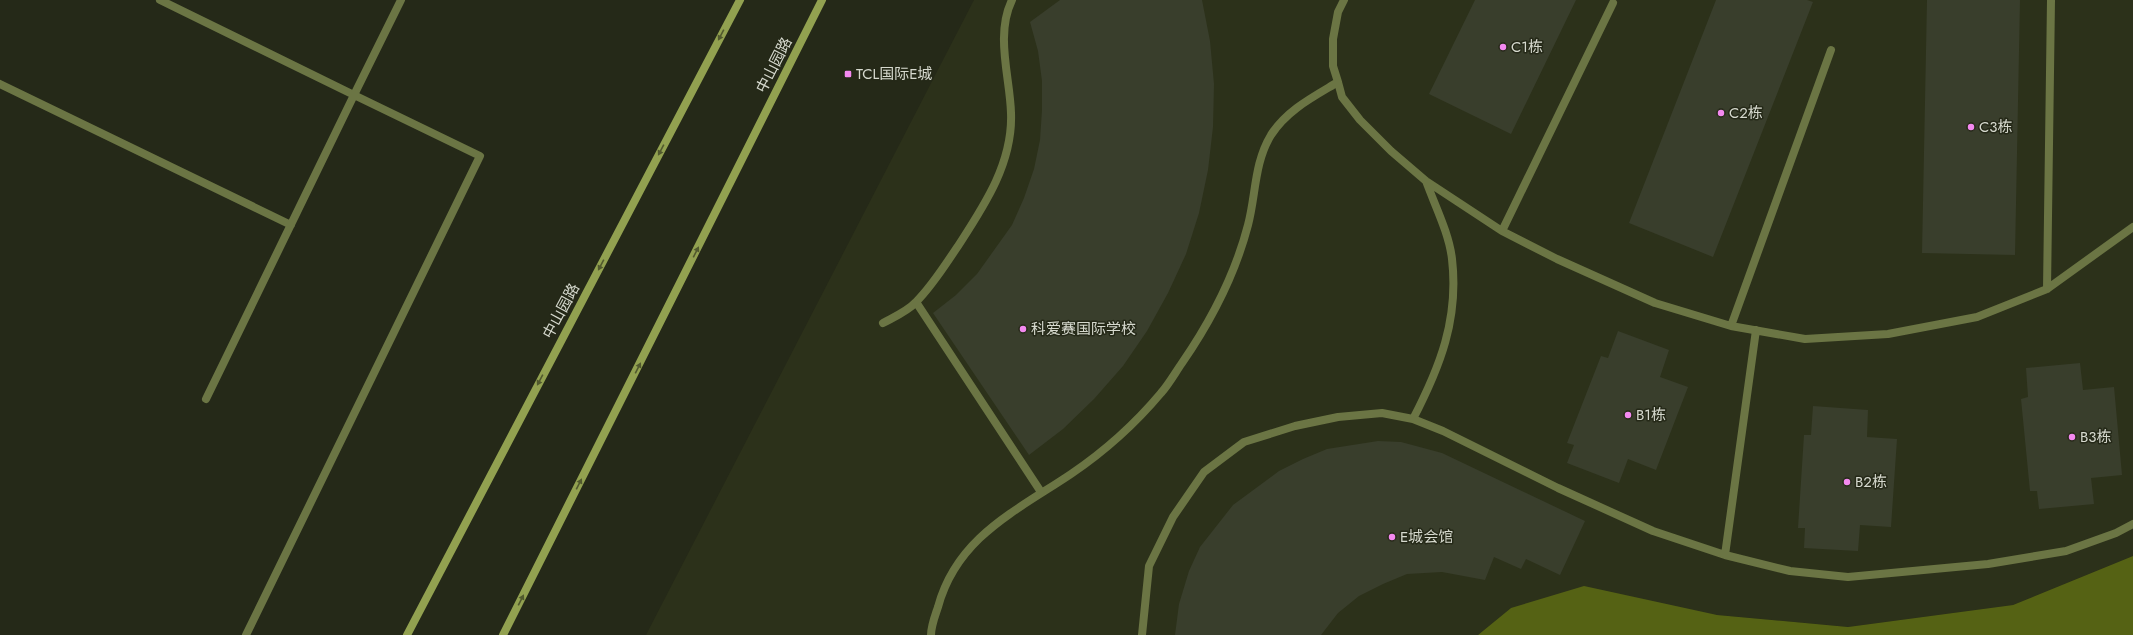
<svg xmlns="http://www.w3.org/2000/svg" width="2133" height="635" font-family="Jost,'Noto Sans SC',sans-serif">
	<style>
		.built { fill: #2c311a }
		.forest { fill: #556214 }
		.building { fill: #393e2c }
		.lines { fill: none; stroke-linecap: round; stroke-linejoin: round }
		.lane { stroke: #6b7544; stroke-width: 8 }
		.secondary { stroke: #92a150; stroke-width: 8 }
		.oneway { fill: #51592e }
		.poi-dot { fill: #f489f0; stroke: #252918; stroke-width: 1.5 }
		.labels { text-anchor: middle; stroke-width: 3; stroke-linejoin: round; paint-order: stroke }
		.poi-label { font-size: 15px; fill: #d6d9ce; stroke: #252918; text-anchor: start }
		.street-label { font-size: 15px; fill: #d6d9ce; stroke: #252918 }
	</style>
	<rect width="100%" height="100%" fill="#252918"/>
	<!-- built -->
	<path class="built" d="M974 0H2133V556L2013 605 1848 627 1717 615 1511 608 1478 635H646Z"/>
	<!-- forest -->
	<path class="forest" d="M2133 556V635H1478L1511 608 1584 586 1717 615 1848 627 2013 605Z"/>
	<!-- building -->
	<path class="building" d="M1060 0H1202L1210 41 1214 84 1213 127 1208 170 1199 213 1186 254 1168 293 1147 331 1123 366 1094 399 1063 429 1029 455 933 313 956 295 977 274 1012 225 1024 198 1034 169 1040 140 1042 110V81L1038 51 1030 22Z
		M1475 0H1576L1511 134 1429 94Z
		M1716 0H1807L1813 2 1713 257 1629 223Z
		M1927 0H2020L2015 255 1922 253Z
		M1618 331 1669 350 1660 377 1688 387 1656 470 1628 459 1619 483 1567 463 1574 445 1567 443 1601 356 1608 358Z
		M2080 363 2083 390 2114 387 2122 475 2091 478 2094 504 2039 509 2037 491H2030L2021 399 2028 397 2026 368Z
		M1813 406 1868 410 1867 437 1897 439 1891 527 1860 525 1858 551 1804 548 1805 528H1798L1804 435H1811Z
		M1378 441 1401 442 1442 453 1585 521 1560 575 1526 559 1521 569 1494 557 1485 580 1442 572 1407 574 1383 584 1359 596 1338 613 1321 635H1175L1179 604 1189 571 1200 547 1233 505 1279 471 1303 459 1327 449Z"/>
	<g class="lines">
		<!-- lane -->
		<path class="lane" d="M160 0 354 95 401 0
			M1344 0 1338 12 1333 39V66L1338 82 1342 97 1360 120 1391 151 1426 181 1502 231 1557 259 1655 303 1731 326 1805 339 1888 334 1977 317 2047 289 2133 227
			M0 84 291 225
			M1502 231 1613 3
			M2047 289 2051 0
			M916 302 1041 492
			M883 323C894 317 908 311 916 302 933 285 945 265 958 246 984 206 1013 163 1011 113 1010 77 995 35 1012 0
			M1731 326 1831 50
			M206 399 354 95 480 156 246 635
			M1413 419C1440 367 1459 319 1452 259 1449 233 1435 206 1426 181
			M1725 555 1756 330
			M931 635C931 626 935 616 938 607 957 537 1016 511 1071 474 1105 451 1135 424 1161 393 1169 384 1175 373 1182 363 1211 321 1235 275 1248 225 1256 195 1254 163 1271 135 1287 110 1313 97 1338 82
			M1142 635 1149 566 1173 517 1204 472 1244 442 1295 426 1338 417 1382 413 1413 419 1443 431 1558 488 1653 531 1725 555 1790 571 1848 577 1988 564 2066 551 2116 533 2133 524"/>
		<!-- secondary -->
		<path class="secondary" d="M407 635 740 0
			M503 635 822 0"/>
	</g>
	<!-- one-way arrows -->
	<defs><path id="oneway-solid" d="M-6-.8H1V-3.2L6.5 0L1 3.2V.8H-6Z"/></defs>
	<g class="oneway">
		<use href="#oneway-solid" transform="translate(721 35) rotate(118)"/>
		<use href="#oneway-solid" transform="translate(661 150) rotate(118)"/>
		<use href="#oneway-solid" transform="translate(696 252) rotate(-63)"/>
		<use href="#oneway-solid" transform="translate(601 265) rotate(118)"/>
		<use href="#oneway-solid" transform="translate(638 368) rotate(-63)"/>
		<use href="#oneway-solid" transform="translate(540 380) rotate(118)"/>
		<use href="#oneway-solid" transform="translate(579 484) rotate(-63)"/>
		<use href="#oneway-solid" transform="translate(521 600) rotate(-63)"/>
	</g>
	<!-- markers -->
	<g class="poi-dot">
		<circle cx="1503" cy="47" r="4"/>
		<rect x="844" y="70" width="8" height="8" rx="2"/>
		<circle cx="1721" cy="113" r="4"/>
		<circle cx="1971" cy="127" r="4"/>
		<circle cx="1023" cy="329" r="4"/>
		<circle cx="1628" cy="415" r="4"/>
		<circle cx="2072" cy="437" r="4"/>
		<circle cx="1847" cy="482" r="4"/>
		<circle cx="1392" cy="537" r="4"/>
	</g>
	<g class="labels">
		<!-- poi labels -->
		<g class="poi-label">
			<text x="1511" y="52">C1栋</text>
			<text x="856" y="79">TCL国际E城</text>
			<text x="1729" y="118">C2栋</text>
			<text x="1979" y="132">C3栋</text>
			<text x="1031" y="334">科爱赛国际学校</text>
			<text x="1636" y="420">B1栋</text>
			<text x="2080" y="442">B3栋</text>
			<text x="1855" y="487">B2栋</text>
			<text x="1400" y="542">E城会馆</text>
		</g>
		<!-- street labels -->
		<g class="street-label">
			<text transform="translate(774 65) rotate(-63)" y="5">中山园路</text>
			<text transform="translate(561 311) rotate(-62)" y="5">中山园路</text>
		</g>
	</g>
</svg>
